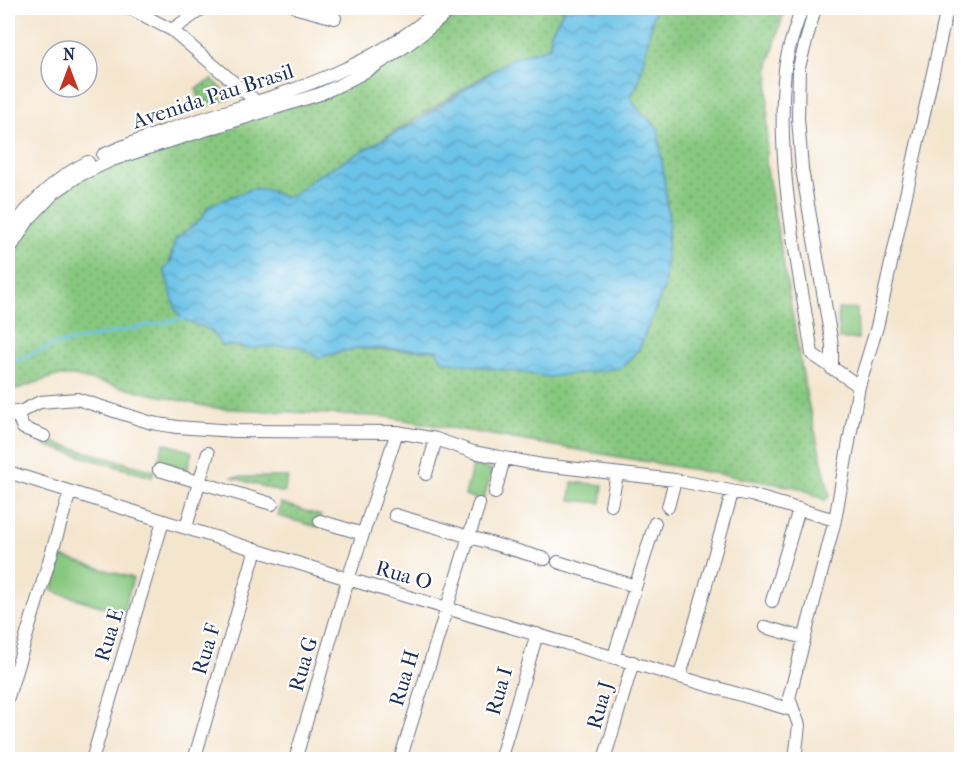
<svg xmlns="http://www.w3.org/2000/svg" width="969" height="767" font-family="'IM FELL French Canon',serif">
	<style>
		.grass { fill: url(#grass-dots); stroke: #517c6e; stroke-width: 1.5 }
		.pitch { fill: #87c87f; stroke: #517c6e; stroke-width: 1.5 }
		.water { fill: url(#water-waves); stroke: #4379a3; stroke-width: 1.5 }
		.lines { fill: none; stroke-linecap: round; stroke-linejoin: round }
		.stream { stroke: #6bc3e8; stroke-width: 3 }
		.street-casing { stroke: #676f85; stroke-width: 14 }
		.street { stroke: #fff; stroke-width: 12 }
		.labels { text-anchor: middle; stroke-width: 4.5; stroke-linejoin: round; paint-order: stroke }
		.street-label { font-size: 21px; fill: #1b2f5e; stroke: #fff }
	</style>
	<defs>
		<pattern id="grass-dots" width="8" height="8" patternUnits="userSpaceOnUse" patternTransform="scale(1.5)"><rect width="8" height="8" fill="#87c87f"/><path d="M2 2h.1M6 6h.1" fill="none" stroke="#6ea36b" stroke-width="1.8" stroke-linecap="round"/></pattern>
		<pattern id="water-waves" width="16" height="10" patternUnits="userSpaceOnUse" patternTransform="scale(1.5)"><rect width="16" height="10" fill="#6bc3e8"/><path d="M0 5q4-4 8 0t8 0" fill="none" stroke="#579fbf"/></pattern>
	</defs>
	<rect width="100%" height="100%" fill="#fff"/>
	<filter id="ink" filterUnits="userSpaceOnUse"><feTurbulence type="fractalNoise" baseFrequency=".0167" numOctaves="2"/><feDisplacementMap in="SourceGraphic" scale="12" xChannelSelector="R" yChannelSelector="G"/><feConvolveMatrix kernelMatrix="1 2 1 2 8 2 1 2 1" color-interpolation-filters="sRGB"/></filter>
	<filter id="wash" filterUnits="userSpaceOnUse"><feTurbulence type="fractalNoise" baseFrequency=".008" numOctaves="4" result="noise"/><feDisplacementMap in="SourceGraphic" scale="24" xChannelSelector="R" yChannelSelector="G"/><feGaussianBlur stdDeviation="1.35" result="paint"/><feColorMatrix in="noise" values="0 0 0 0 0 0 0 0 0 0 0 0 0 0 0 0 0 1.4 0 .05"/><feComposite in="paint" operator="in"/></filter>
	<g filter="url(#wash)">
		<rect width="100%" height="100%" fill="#f4e5cd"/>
		<!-- grass -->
		<path class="grass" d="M452 8H565L551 32 550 47 511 59 292 196 283 197 270 191 210 205 201 219 175 240 166 277 174 293 176 310 182 319 211 330 222 346C234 344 244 350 255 348 262 347 290 345 297 346 304 347 312 354 318 358L356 348 387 350 639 349 664 288 669 221 658 128 637 108 630 97 638 84 655 8H785L769 64 766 164 807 398 830 496 825 500 800 488 387 417 213 408 73 376H56L8 392V252L18 234 78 176 320 94Z
			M212 79 232 98 202 107 196 89Z
			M44 440 154 471 152 477 43 445Z
			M231 477H288L284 493Z
			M281 503 321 516 318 527 278 516Z"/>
		<!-- pitch -->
		<path class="pitch" d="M838 309H857L858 339H839Z
			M164 443 192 452 187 470 158 461Z
			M473 465 492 470 483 501 465 495Z
			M572 482 603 485 601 503 570 500Z
			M62 557 133 578 123 613 52 591Z"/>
		<!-- water -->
		<path class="water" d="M565 8H655L638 84 630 97 637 108 658 128 669 221 664 288 639 349 621 368 549 377 443 361 436 350 356 348 318 358C312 354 304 347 297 346 289 345 263 347 255 348 244 350 236 343 222 346L211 330 182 319 176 310 164 269 171 262 175 240 201 219 210 205 254 188 270 191 283 197 292 196 317 176 417 121 511 59 550 47 551 32Z"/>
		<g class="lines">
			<!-- stream -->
			<path class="stream" d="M8 364 53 345 185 318"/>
		</g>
	</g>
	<g filter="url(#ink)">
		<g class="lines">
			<!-- street casing -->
			<g class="street-casing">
				<path id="street" d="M129 8 172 30 258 103
					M297 8 335 18
					M802 8C796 27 787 49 785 69 775 165 798 260 812 354L859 386
					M815 8 799 67 798 118 802 169 832 345V369
					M941 8 962 12
					M172 30 203 8
					M103 155C220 103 340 96 440 8
					M8 234C29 204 54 178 88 162
					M8 252 29 219 55 192 78 176 112 160 154 146 320 94C371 72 413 45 452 8
					M16 411 23 428 44 436
					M8 418 40 402 77 399 152 423 177 427 234 431 397 432 436 439 473 452 542 465 675 480 751 495 835 520 789 698 799 725 795 760
					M159 470 272 504
					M8 472 348 579 792 710
					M426 474 436 439
					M495 493 504 458
					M611 505 617 474
					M668 507 675 480
					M395 515 545 559
					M835 520 859 386 877 327 947 9
					M320 521 363 534
					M186 527 208 453
					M558 562 635 586
					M772 601 799 509
					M765 627 804 638
					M614 656 655 523
					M680 676 732 493
					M8 697 70 492
					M92 760 163 521
					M194 760 256 549
					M295 760 348 579 397 432
					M400 760 479 504
					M500 760 537 634
					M604 760 633 662"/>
			</g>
			<!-- street -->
			<use href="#street" class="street"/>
		</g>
	</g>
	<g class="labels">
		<!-- street labels -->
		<g class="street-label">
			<text transform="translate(213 96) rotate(-18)" y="7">Avenida Pau Brasil</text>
			<text transform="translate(404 575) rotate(16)" y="7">Rua O</text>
			<text transform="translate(109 635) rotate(-73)" y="7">Rua E</text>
			<text transform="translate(206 649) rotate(-73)" y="7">Rua F</text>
			<text transform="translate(303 664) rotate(-74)" y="7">Rua G</text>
			<text transform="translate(404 678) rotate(-73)" y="7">Rua H</text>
			<text transform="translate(499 691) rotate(-74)" y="7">Rua I</text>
			<text transform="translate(600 705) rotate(-74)" y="7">Rua J</text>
		</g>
	</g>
	<!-- margin -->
	<rect width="969" height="767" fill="none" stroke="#fff" stroke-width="30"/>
	<!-- north arrow -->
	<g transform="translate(69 69)"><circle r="28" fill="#ffffff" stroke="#a4acbf" stroke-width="1.5"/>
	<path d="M0-4.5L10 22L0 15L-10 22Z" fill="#c8321e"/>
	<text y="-9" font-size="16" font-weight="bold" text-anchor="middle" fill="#1b2f5e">N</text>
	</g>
</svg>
